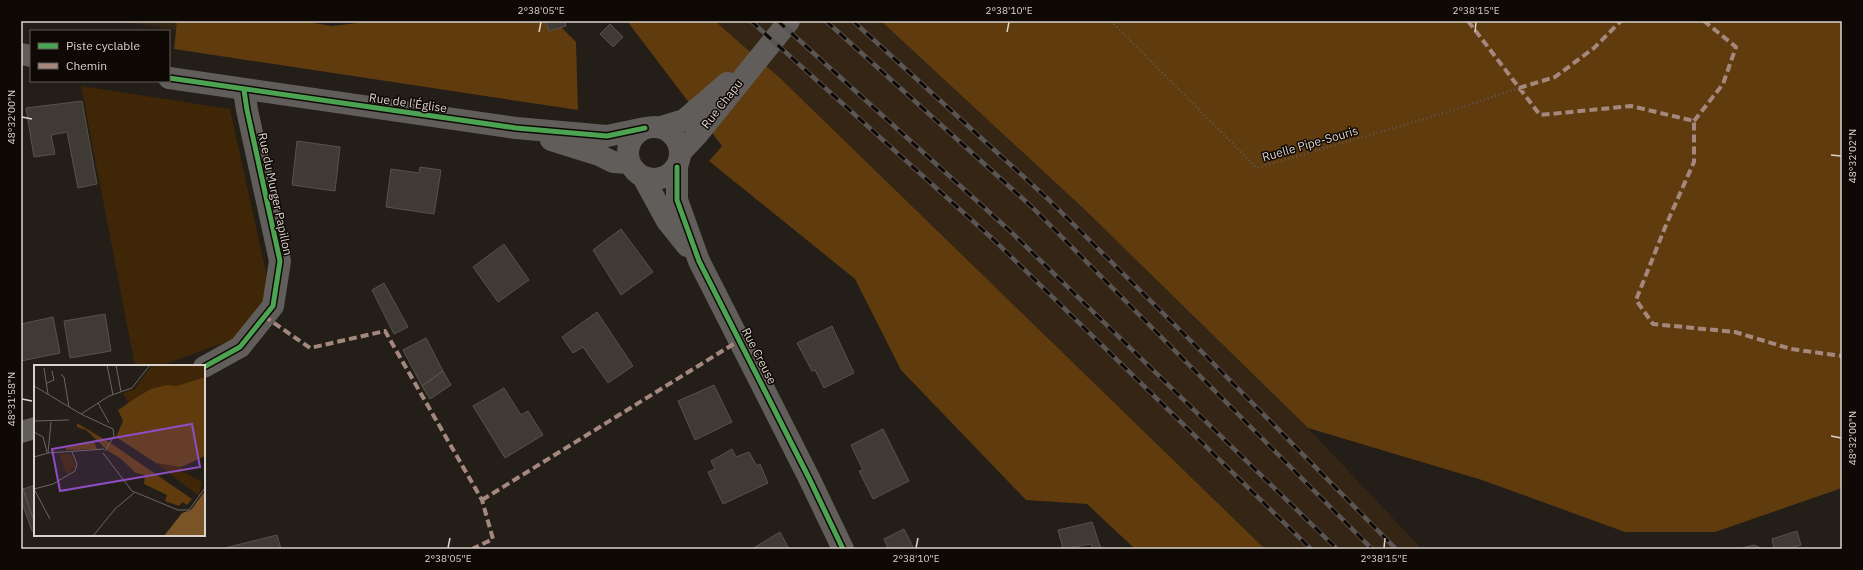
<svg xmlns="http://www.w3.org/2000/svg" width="1863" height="570" font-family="'IBM Plex Sans',sans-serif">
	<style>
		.built { fill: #342515 }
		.green { fill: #3e2607 }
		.forest { fill: #5f3b0e }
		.building { fill: #3f3a34; stroke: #58524d }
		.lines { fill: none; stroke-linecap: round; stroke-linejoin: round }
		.path { stroke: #5e5a57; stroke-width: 2.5; stroke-dasharray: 1 3; stroke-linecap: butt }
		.minor { stroke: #605d5a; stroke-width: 22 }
		.tertiary { stroke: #605d5a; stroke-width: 22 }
		.rail-casing { stroke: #5a5653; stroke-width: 4.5 }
		.rail { stroke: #0f0905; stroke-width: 3; stroke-dasharray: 9; stroke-linecap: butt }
		.quiet { stroke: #a5887d; stroke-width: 4; stroke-dasharray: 8 4; stroke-linecap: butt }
		.cycleway-casing { stroke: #0f0905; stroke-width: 8 }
		.cycleway { stroke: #4ca352; stroke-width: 5 }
		.ticks { fill: none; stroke: #dbd3cb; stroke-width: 1.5 }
		.labels { text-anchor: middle; stroke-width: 3; stroke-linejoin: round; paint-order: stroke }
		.street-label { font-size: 12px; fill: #dbd3cb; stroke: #0f0905 }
		.inset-road { fill: none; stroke: #6d6660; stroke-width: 1 }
		.view { fill: #8e4dc1; fill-opacity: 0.15; stroke: #8e4dc1; stroke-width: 2 }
		.inset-edge { fill: none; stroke: #dbd3cb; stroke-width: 2 }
		.neatline { fill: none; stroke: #dbd3cb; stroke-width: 1.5 }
		.ticks-label { font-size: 10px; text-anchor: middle; fill: #dbd3cb }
	</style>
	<rect width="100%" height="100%" fill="#241e18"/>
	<!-- built -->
	<path class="built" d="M123 21H178L177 30Z
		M715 21H881L1084 209 1308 428 1422 549H1265L780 78Z"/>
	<!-- green -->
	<path class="green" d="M81 86 230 109 268 281 260 315 231 340 160 366H135Z"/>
	<!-- forest -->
	<path class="forest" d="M177 21H302L332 26 374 21H555L576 42 578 110 174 49Z
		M627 21H715L780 78 1265 549H1135L1087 504 1026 500 901 370 855 279 709 161 722 146Z
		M881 21H1842V488L1715 532H1625L1482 480 1308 428 1084 209Z"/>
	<!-- building -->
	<path class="building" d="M546 21H565L566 26 549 31Z
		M610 24 623 37 613 47 600 34Z
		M82 101 97 184 78 188 67 132 51 135 55 154 34 157 26 108Z
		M297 141 340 147 335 191 292 185Z
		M420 167 441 170 434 214 386 207 391 169 419 173Z
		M621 229 653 272 621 295 593 250Z
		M504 244 529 280 498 302 473 267Z
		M384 283 408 327 394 334 372 290Z
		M597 312 633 366 608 383 583 347 573 353 562 337Z
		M105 314 111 351 70 358 64 321Z
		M53 317 60 353 21 361V324Z
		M832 326 854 373 824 388 815 370 812 371 797 343Z
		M426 338 443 371 422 386 403 350Z
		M443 371 451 385 430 399 422 386Z
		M714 385 732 422 695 440 678 401Z
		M504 388 521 415 528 411 543 435 505 458 473 406Z
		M883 429 909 481 873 499 859 471 863 470 851 445Z
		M732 449 736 457 749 452 757 466 760 464 768 483 723 504 708 472 715 469 711 461Z
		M35 485V524L23 489Z
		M21 489H23L35 524V530L32 531 21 500Z
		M1092 522 1101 549H1093L1091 544 1063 549 1058 530Z
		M904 529 914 549H888L884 539Z
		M1797 531 1801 545 1787 549H1774L1772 539Z
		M780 532 789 549H752Z
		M277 535 281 549H225V548Z
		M1754 545 1763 549H1738Z"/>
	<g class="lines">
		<!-- path -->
		<path class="path" d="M1111 21 1257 168 1448 112 1519 88"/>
		<!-- minor -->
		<path class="minor" d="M661 127 684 120 727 83
			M681 152 697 135 789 21
			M204 367 240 347 273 306 280 261 247 110 244 90
			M21 432 35 428"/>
		<!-- tertiary -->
		<path class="tertiary" d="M21 54 31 56
			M169 78 516 128 607 136 645 128
			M628 153a26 26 0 1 1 52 0a26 26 0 1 1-52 0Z
			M551 140 599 155 613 162 629 163
			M677 167V200L699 261 809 478 843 549
			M643 177 667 221 687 246"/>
		<!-- rail casing -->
		<g class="rail-casing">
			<path id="rail" d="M751 21 995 241 1311 549
				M778 21 1009 230 1337 549
				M826 21 1032 207 1372 549
				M853 21 1048 199 1204 354 1396 549"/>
		</g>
		<!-- rail -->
		<use href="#rail" class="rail"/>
		<!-- quiet -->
		<path class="quiet" d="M1468 21 1540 115 1631 106 1694 121V162L1666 225 1636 300 1653 324 1735 332 1791 349 1842 356
			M1519 88 1555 77 1594 48 1621 21
			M1694 121 1723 84 1736 47 1704 21
			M264 316 310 348 385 331 482 500 493 539 472 549
			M482 500 740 340"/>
		<!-- cycleway casing -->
		<g class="cycleway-casing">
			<path id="cycleway" d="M169 78 516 128 607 136 645 128
				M677 167V200L699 261 809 478 843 549
				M204 367 240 347 273 306 280 261 247 110 244 90"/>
		</g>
		<!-- cycleway -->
		<use href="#cycleway" class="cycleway"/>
	</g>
	<!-- ticks -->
	<path class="ticks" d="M539 32 541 22M1007 32 1009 22M1475 32 1476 22M22 117 32 119M1831 155 1841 156M22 399 32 401M1831 436 1841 438M448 548 450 538M916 548 918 538M1384 548 1385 538"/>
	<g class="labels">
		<!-- street labels -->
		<g class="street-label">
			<text transform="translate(408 103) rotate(8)" y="4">Rue de l'Église</text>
			<text transform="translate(722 104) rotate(-52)" y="4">Rue Chapu</text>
			<text transform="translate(1310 144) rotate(-16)" y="4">Ruelle Pipe-Souris</text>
			<text transform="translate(275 194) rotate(78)" y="4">Rue du Murger Papillon</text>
			<text transform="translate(759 356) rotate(63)" y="4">Rue Creuse</text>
		</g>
	</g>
	<!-- overview -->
	<g transform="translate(34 365)">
		<rect width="171" height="171" fill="#241e18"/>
		<path d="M118 0H171V91L147 102 148 106 168 117 165 131 122 98 135 100 84 45 95 39 89 28 101 24ZM25 89H37L42 101 33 110Z" fill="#3e2607"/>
		<path d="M171 12V91L147 102 122 98 82 72 89 56 84 45 103 32 117 24 133 20 143 21ZM43 58 78 79 158 134 153 140 148 137 145 141 131 136 133 130 110 119 111 110 102 108 86 93 74 86 52 65 43 62ZM60 77 63 84 32 85V81Z" fill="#5f3b0e"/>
		<path d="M171 126V171H130L148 148 157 145Z" fill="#7a5327"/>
		<path class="inset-road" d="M73 0 79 30M82 0 87 27M10 3 14 29M27 9 30 12 35 42M13 18 20 15 18 6M0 21 47 49M64 38 75 58M0 56 35 55M0 67 9 72 13 87M71 86 80 71 79 64 47 49 75 31 98 23 116 0M14 88 17 57M69 88 98 126 144 145H155L171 123M0 92 14 88 70 84M0 124 19 119 41 106 43 99 38 87M0 124 16 154M59 171 81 144 100 128"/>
		<path class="view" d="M158 59 166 102 26 126 18 84Z"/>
		<rect width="171" height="171" class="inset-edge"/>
	</g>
	<!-- border -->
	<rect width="1863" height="570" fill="none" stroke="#0f0905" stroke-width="44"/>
	<!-- legend -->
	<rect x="30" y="30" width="140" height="52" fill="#0f0905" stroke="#615a54"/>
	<rect x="38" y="43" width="20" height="6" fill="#4ca352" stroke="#615a54"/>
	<text x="66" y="50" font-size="12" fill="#dbd3cb">Piste cyclable</text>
	<rect x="38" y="63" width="20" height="6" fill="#a5887d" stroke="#615a54"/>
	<text x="66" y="70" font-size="12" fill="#dbd3cb">Chemin</text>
	<rect x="22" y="22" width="1819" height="526" class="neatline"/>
	<g class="ticks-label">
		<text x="541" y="14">2°38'05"E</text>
		<text x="1009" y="14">2°38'10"E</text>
		<text x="1476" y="14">2°38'15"E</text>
		<text transform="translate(11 117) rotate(-90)" y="4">48°32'00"N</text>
		<text transform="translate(1852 156) rotate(-90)" y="4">48°32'02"N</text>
		<text transform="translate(11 399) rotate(-90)" y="4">48°31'58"N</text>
		<text transform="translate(1852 438) rotate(-90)" y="4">48°32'00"N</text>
		<text x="448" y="562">2°38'05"E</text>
		<text x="916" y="562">2°38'10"E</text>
		<text x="1384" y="562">2°38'15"E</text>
	</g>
</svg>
